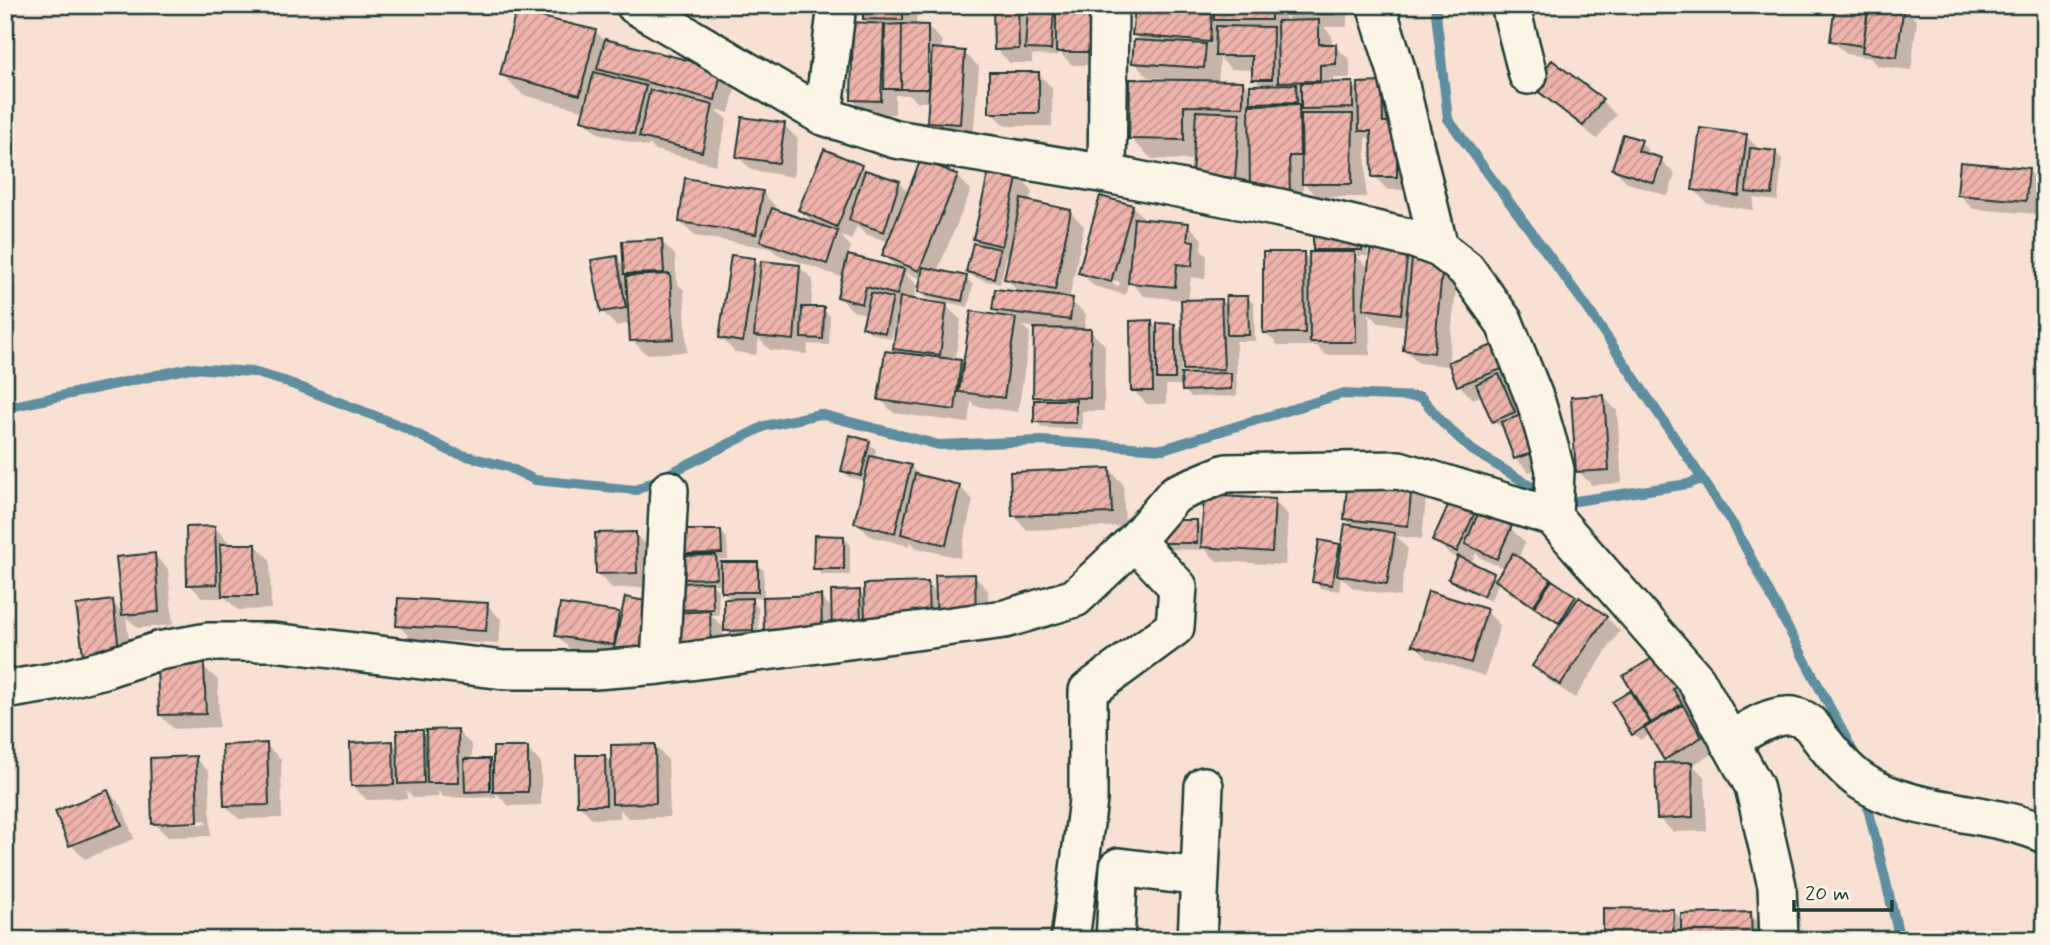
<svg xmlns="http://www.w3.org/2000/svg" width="2050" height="945" font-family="Mynerve,sans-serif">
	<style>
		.shadow { fill: #0003; fill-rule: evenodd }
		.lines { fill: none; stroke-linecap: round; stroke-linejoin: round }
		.stream { stroke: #5f8ea1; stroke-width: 10 }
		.building { fill: url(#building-hatch); stroke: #1f3d34; stroke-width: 2 }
		.street-casing { stroke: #1f3d34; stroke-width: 42 }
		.street { stroke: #fcf5e5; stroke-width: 37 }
	</style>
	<defs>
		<pattern id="building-hatch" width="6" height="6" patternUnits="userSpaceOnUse" patternTransform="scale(1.75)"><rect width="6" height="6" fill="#eeb3aa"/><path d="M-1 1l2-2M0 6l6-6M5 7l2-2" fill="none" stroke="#c0938b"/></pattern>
	</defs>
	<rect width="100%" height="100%" fill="#f8e1d3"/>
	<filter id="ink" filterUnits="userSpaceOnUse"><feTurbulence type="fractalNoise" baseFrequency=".0143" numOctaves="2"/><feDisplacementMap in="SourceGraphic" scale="14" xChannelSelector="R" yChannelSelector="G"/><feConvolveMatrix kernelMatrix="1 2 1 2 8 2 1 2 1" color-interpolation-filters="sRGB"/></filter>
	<g filter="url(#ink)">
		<!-- shadow -->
		<path class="shadow" d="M865 5H917L916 27H928L942 41V51L964 52 979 67 973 138 943 136 929 122 930 102H917L910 95H895V114H867L853 100 871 25 865 18Z
			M941 5H962V11H946Z
			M995 5H1104L1113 65H1072L1058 51 1057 56 1032 55V63H1010L996 49Z
			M1138 5H1200L1199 15 1211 16 1215 20V5H1347V27H1324L1332 36V46H1335L1350 60V78H1333V84H1352L1360 91 1381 84 1411 190H1388L1374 176 1373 144 1366 136V197H1318L1303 183 1304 206 1208 189 1195 160 1152 159 1131 139 1180 82V79L1148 77 1134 62 1142 42 1134 35 1143 10ZM1285 15 1292 22H1285ZM1220 58 1231 69 1254 70V78L1262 86 1252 92 1243 82H1218Z
			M1836 5 1870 10 1903 7 1917 21 1911 70 1878 66 1871 58 1846 54 1832 40Z
			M595 31 606 42 721 71 736 85 729 113 716 109 727 120 716 165 655 150 649 144 648 147 598 133 583 119 586 111 523 95 502 74Z
			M1552 62 1602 101 1616 115 1597 139 1548 100 1534 86Z
			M1038 73 1052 88V126H1005L991 112Z
			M784 125 798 139 793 177 752 170 737 156Z
			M1746 136 1760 150 1775 152 1782 159 1778 201 1754 198 1753 210 1708 204 1694 190Z
			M1641 142 1654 158 1661 160 1675 174 1668 196 1628 183 1614 169Z
			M861 167 867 172 899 183 909 193 957 176 971 190 937 272 966 278 973 285 968 307 926 298 920 291 922 279 904 272 917 285 913 301 946 306 961 320 955 361 960 362 965 367 1001 317 994 310 1021 294 1006 279 1011 258 1006 257 1000 284 975 278 968 271 984 247 975 239 1018 175 1032 190 1029 203 1070 212 1084 226 1069 300 1086 314 1084 331H1090L1105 345 1104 411H1082V429L1043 428 1036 421 1040 401 1035 396V327L1022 326 1030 333 1018 412 975 406 971 401 968 423 894 413 880 399 901 354 895 348 899 319 896 318 891 339 871 333 864 327 867 314 853 311 839 297 844 278 777 254 770 248 695 236 680 222 762 192 776 207 775 211 815 225 800 210ZM857 226 865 234 889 242 884 255 899 269 848 257 851 247 840 235 851 240Z
			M2028 170 2042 184 2040 214 1973 209 1959 194Z
			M1132 206 1147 221 1188 225 1202 239 1201 250 1207 256 1205 279 1191 277 1188 302 1221 300 1228 308 1247 297 1254 304 1255 341H1236L1237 396 1191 397 1184 390V385H1166V404H1147L1133 390 1151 322 1159 330 1175 326 1184 335 1183 300 1144 296 1129 281 1125 295 1094 286 1080 272ZM1094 275 1120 282 1119 286 1094 279ZM1185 350V369L1192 375 1181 376V351Z
			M1367 237 1368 256H1356L1370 269 1408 251 1418 262 1457 278 1448 366 1419 363 1405 349 1407 326 1379 323 1369 313 1370 355H1326L1317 346H1279L1265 332 1303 254 1311 261 1320 254 1315 249Z
			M661 241 675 255 677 283 684 290 687 352 646 354 632 340 631 323 616 326 602 311 616 258 625 267Z
			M754 260 762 268 799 266 813 280 811 309H823L830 316 829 345 808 344 807 354 770 350 759 339 756 355 735 352 721 338Z
			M1498 345 1520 381 1507 386 1520 417 1559 462 1529 472 1515 458 1504 426 1501 427 1494 421 1483 395 1473 399 1459 385Z
			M1603 396 1617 411 1622 483 1592 485 1578 471Z
			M869 443 876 450 874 458 911 467 921 477 959 486 973 500 960 558 917 548 910 541 909 546 870 536 856 522 865 481 849 477 843 470Z
			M1109 469 1123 484 1125 526 1027 530 1013 515Z
			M1411 485 1426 499 1422 539 1396 536 1408 549 1400 597 1353 588 1341 577 1339 591 1320 588 1314 581 1339 545 1343 550 1355 528 1345 518Z
			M1456 492 1495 509 1509 523 1508 526 1525 542 1518 558 1606 617 1620 631 1575 698 1548 680 1534 666 1561 626 1511 594 1499 582 1490 601 1457 586 1450 579 1459 559 1449 554 1435 540ZM1476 553 1481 558 1505 569 1498 579 1493 574 1471 564Z
			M1274 501 1288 515 1285 565 1217 561 1203 547V550L1170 549 1163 542 1197 522 1204 529Z
			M215 528 229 542V546L256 545 270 560 271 609 238 610 226 598H203L189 584Z
			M720 531 727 538 728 559H718L723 564H758L764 571V598H749L758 607 759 636 733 637 723 628 725 659 626 658 571 650 557 636 618 614 622 618 676 609 686 584 680 579 688 557 684 553ZM712 584H723V591L732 600 726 630 711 615H719L718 590Z
			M635 534 649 548 650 587 612 588 597 573Z
			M843 538 850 544V575H822L815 568Z
			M154 555 168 569 173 625 138 628 126 617 132 662 99 667 84 653 112 602 123 613Z
			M974 576 988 590 989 632 780 644 766 630 820 597 834 610 860 592 866 598 928 584 938 594Z
			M487 605 501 619 499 644 412 639 398 625Z
			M1486 611 1500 625 1485 676 1428 658 1414 644Z
			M1654 659 1697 697 1686 703 1715 752 1693 765 1705 778 1707 831 1673 832 1659 818 1671 764 1651 734 1640 740 1634 734 1630 693 1639 702Z
			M203 666 218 680 219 727 174 729 160 715Z
			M457 731 472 745V761H489L495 766 527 749 541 763V805L509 806 496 793V797L473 798 443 797 438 791V797L414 798 407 791V799L367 800 353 786 392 743 399 750 422 732 428 737Z
			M266 745 281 759 282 818 239 819 225 805Z
			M654 745 668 760 670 817 628 818 620 809V818L593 819 579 805 604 756 613 765Z
			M195 758 209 772 211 836 168 837 154 823ZM206 820 207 824 165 825V822Z
			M108 792 122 806 134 839 85 859 71 845Z
			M1673 910 1682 920 1750 914 1764 928 1765 940H1605Z"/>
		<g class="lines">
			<!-- stream -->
			<path class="stream" d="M1435 5 1448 119 1586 306 1734 526 1855 755
				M5 408 190 368 253 372 284 381 401 426 452 452 508 467 535 480 636 490 765 426 820 414 939 445 1041 441 1163 449 1341 394 1421 397 1444 424 1472 450 1545 495
				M1576 501 1688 484 1701 479
				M1868 808 1900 940"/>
		</g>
		<!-- building -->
		<path class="building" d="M863 5H903V20L863 19Z
			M993 5H1018L1019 49 994 50Z
			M1021 5H1050V8L1021 6Z
			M1056 5H1099L1100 52H1056Z
			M1138 5H1185V10Z
			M1214 5H1271V20H1214Z
			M1282 5H1334V14H1282Z
			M1835 5 1868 8 1863 46 1830 41Z
			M1869 5H1904L1897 57 1862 52Z
			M1135 8 1212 14 1210 42 1132 35Z
			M1028 9 1054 11 1051 50 1025 49Z
			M516 11 596 30 580 95 500 75Z
			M1319 20V44H1336V64L1320 65V81L1278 82 1277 21Z
			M853 22 884 24 881 101 851 100Z
			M902 24 901 89H884L885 25Z
			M902 24 928 25V89H901Z
			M1216 26 1273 27 1272 79H1252V56H1215Z
			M605 39 722 69 715 100 597 69Z
			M1134 40 1206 44 1204 68 1132 63Z
			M932 48 965 51 960 124 927 122Z
			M1552 60 1603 99 1583 126 1531 86Z
			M594 72 646 86 634 134 581 120Z
			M989 72H1039V113H989Z
			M1130 79 1243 81V107L1184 106V140L1129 139Z
			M1353 82V108L1301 109V83Z
			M1382 82 1383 122H1397V177H1372L1371 131H1359L1358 83Z
			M1296 84 1297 102 1250 103V85Z
			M650 90 713 105 702 152 639 137Z
			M1299 104 1300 156H1289L1290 192 1250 193 1249 105Z
			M1196 111 1240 113 1235 178 1192 175Z
			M1301 114H1353L1352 184H1302Z
			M742 117 785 123 779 163 736 157Z
			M1700 128 1747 134 1739 196 1692 190Z
			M1623 134 1642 140 1638 151 1662 158 1654 183 1612 169Z
			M1750 148 1776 151 1772 195 1746 192Z
			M824 149 862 165 837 227 798 210Z
			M921 159 958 175 919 271 882 255Z
			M1960 162 2029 168 2026 201 1957 195Z
			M990 167 1018 174 1002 246 973 239Z
			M865 170 900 181 884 232 849 220Z
			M685 178 763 191 756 234 679 222Z
			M1100 196 1133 205 1111 282 1078 273Z
			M1021 199 1071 210 1055 290 1004 279Z
			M772 208 838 231 827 264 760 241Z
			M1134 218 1189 223 1187 240 1194 241 1192 266 1177 264 1175 287 1128 283Z
			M1313 228H1361L1362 250H1313Z
			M662 239 664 273 624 274 622 241Z
			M973 243 1000 249 994 278 966 272Z
			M1371 245 1408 249 1401 314 1363 309Z
			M1263 252H1304L1305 333H1263Z
			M1309 252H1355L1356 342H1310Z
			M731 255 755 258 743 342 719 338Z
			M848 255 904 269 897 295 866 287 862 304 837 297Z
			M617 256 626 308 601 312 591 260Z
			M1412 259 1443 262 1434 353 1403 350Z
			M761 261 800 265 794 340 754 336Z
			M923 267 967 276 962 301 918 292Z
			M670 274 674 339 630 341 626 276Z
			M995 289 1073 298 1070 320 992 310Z
			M871 293 893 298 885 333 862 327Z
			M1226 296H1248L1249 335H1227Z
			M900 297 947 304 940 355 893 349Z
			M1221 299 1224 369 1183 370 1181 300Z
			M802 307H824L823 339 801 338Z
			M971 311 1016 318 1004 398 959 392Z
			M1152 320 1153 391H1131L1130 321Z
			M1157 323 1175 324V379H1157Z
			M1034 328 1091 329 1090 398 1033 397Z
			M1498 343 1507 367 1457 386 1448 362Z
			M885 351 961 360 955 410 878 400Z
			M1231 373V389L1182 391 1181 374Z
			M1499 374 1515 412 1492 422 1476 384Z
			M1604 395 1609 470 1576 472 1571 397Z
			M1034 400H1076V423L1034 422Z
			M1533 411 1546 448 1514 459 1501 422Z
			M850 435 870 441 861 476 841 471Z
			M870 456 911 465 895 533 854 523Z
			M1110 468 1112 513 1012 516 1010 472Z
			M915 474 960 485 946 545 901 534Z
			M1348 477 1412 483 1408 526 1344 519Z
			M1455 490 1480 501 1457 552 1432 541Z
			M1204 495 1275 499 1272 552 1201 547Z
			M1483 502 1492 517 1512 526 1497 559 1465 544Z
			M1161 520H1197V543H1161Z
			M1345 524 1395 533 1387 584 1337 575Z
			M215 526 217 584 187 585 186 527Z
			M682 530H721L722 553 683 554Z
			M636 532 637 573 596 574 595 533Z
			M814 535 844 536V569H813Z
			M1319 540 1340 544 1332 585 1312 582Z
			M220 544H256L257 596H222Z
			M155 553 159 612 122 615 116 557Z
			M1513 553 1551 579 1533 606 1495 580Z
			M716 555 717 578 679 579 678 556Z
			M1458 556 1494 573 1483 596 1448 579Z
			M721 562H758V592H721Z
			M975 574 976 619 937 620 935 575Z
			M1552 580 1576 596 1559 623 1534 607Z
			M712 582 713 609 674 610 673 583Z
			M928 582 929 621 865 623 864 584Z
			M860 590 861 630 832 631 831 591Z
			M1428 591 1487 609 1471 663 1412 645Z
			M821 595 822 628 764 630 763 597Z
			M625 597 661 604 651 656 614 648Z
			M1579 597 1607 616 1560 685 1532 666Z
			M398 598 488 603 486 631 396 626Z
			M752 598 753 630 724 631V599Z
			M113 600 119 649 83 654 76 605Z
			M560 604 619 612 614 645 555 636Z
			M710 611 711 646 671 647V613Z
			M1654 657 1662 671 1673 664 1684 682 1673 689 1682 704 1651 723 1623 676Z
			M204 664 206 714 159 715 157 666Z
			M1630 691 1650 723 1632 735 1612 702Z
			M1683 705 1702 737 1664 760 1645 728Z
			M458 729 459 783H427L426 730Z
			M397 730H423L424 783 398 784Z
			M393 741 394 785 351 786 350 743Z
			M267 743 269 805 224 806 222 745Z
			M655 744 656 803 612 804 611 745Z
			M493 747H528V792H493Z
			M576 755H605L606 805H577Z
			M196 756 198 822 152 824 150 758Z
			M464 759H490V791L465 792Z
			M1692 762 1693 817 1657 819 1655 763Z
			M108 790 122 825 69 846 55 811Z
			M1603 908 1674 909 1673 940H1603Z
			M1751 912 1752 940H1681V914Z"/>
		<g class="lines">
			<!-- street casing -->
			<g class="street-casing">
				<path id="street" d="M635 5 823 116 895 139 1107 174 1280 208 1414 239 1439 248 1466 269 1504 322 1536 402 1550 450 1555 470 1553 517
					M1376 5 1396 69 1439 248
					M1510 5 1528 75
					M823 116 837 5
					M1107 174 1109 5
					M660 665 669 490
					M5 690 53 682 101 670 158 651 208 642H273L504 670H595L660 665 1005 619 1075 598 1135 541 1175 494 1226 473 1399 470 1553 517 1696 680 1754 786 1777 886 1779 940
					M1729 742C1748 730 1770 714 1793 716 1797 717 1804 719 1807 722 1813 726 1817 734 1821 739 1833 754 1845 770 1861 781 1911 815 1988 809 2045 834
					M1070 940 1088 800V691L1175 627 1178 587 1135 541
					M1115 940 1119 867 1200 877
					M1197 940 1204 786"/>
			</g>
			<!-- street -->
			<use href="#street" class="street"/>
		</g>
	</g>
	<!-- margin -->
	<rect width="2050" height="945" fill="none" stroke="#fcf5e5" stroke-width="28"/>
	<rect x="14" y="14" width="2022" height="917" fill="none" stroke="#1f3d34" stroke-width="2.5" filter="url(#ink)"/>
	<!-- scale -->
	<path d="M1794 900v10h98v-10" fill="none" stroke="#1f3d34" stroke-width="3.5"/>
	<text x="1805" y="900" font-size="21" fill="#1f3d34" stroke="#fcf5e5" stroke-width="5" paint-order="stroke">20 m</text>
</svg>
